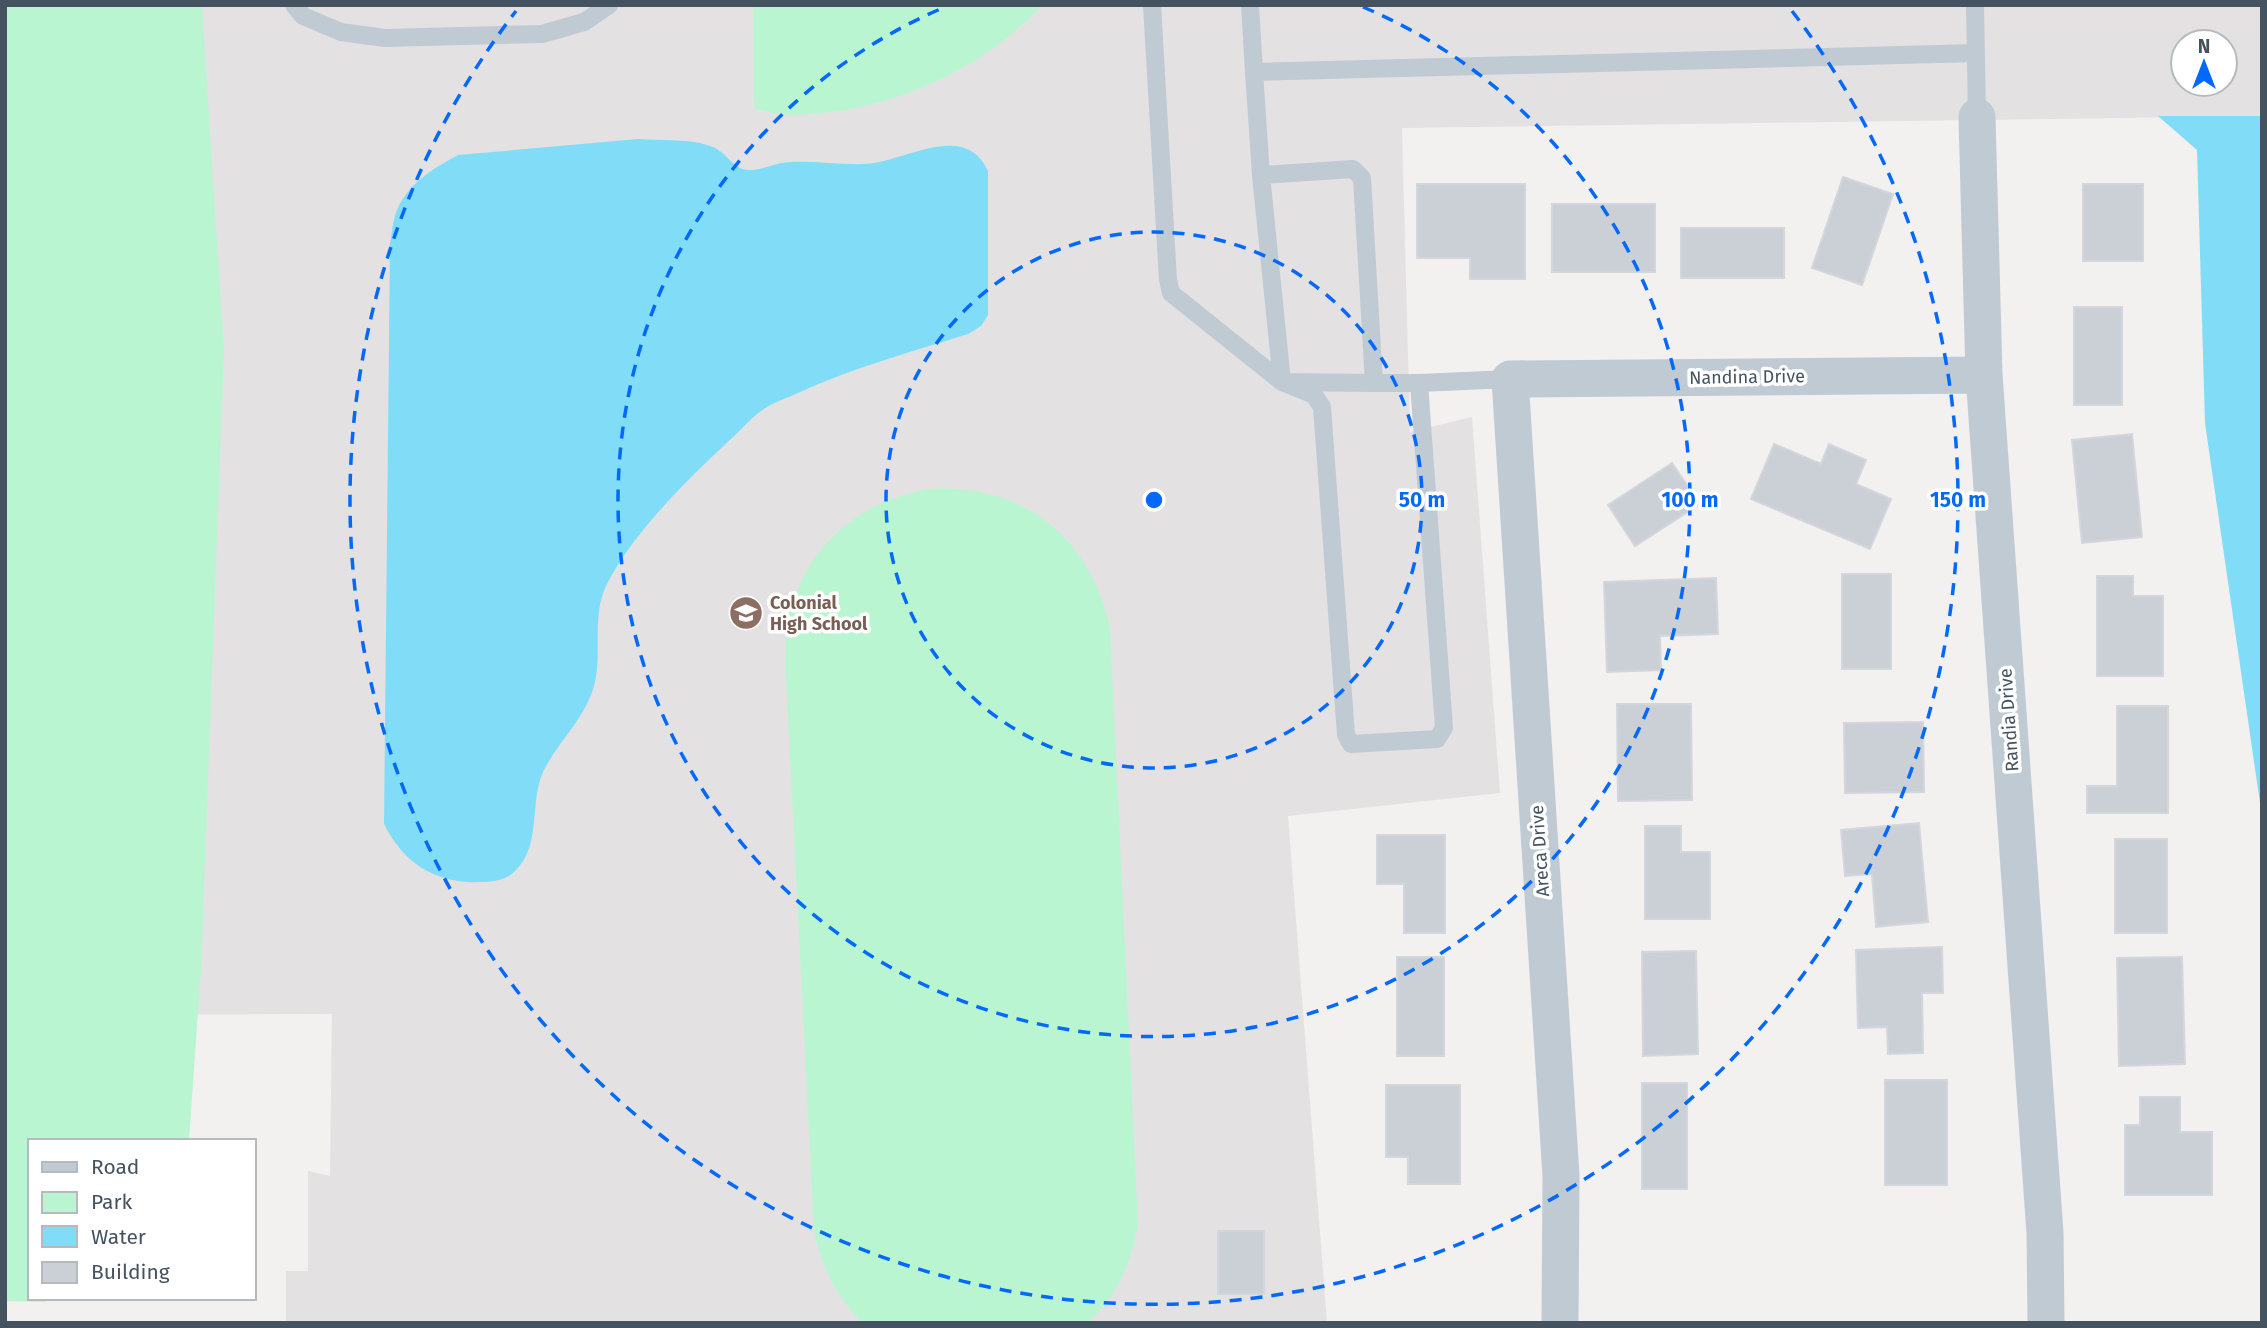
<svg xmlns="http://www.w3.org/2000/svg" width="2267" height="1328" font-family="'Fira Sans',sans-serif">
	<style>
		.education { fill: #e4e1e2; fill-rule: evenodd }
		.green { fill: #baf5d2 }
		.water { fill: #81dcf7 }
		.building { fill: #cbcfd6; stroke: #d3d6dc; stroke-width: 2 }
		.lines { fill: none; stroke-linecap: round; stroke-linejoin: round }
		.lane { stroke: #bfcad3; stroke-width: 18 }
		.street { stroke: #bfcad3; stroke-width: 37 }
		.ring { fill: none; stroke: #0369fa; stroke-width: 3.5; stroke-dasharray: 12 9 }
		.labels { text-anchor: middle; stroke-width: 7; stroke-linejoin: round; paint-order: stroke }
		.street-label { font-size: 18px; fill: #455360; stroke: #fff }
		.education-label { font-size: 18px; font-weight: bold; fill: #785e54; stroke: #fff; text-anchor: start }
		.centre { fill: #0369fa; stroke: #fff; stroke-width: 3.5 }
		.ring-label { font-size: 21px; text-anchor: middle; font-weight: bold; fill: #0369fa; stroke: #fff; stroke-width: 7; stroke-linejoin: round; paint-order: stroke }
	</style>
	<rect width="100%" height="100%" fill="#f3f0f0"/>
	<!-- education -->
	<path class="education" d="M5 5H2262V116L1402 128 1410 432 1472 417 1500 793 1288 816 1327 1323H286V1271H308V1171L330 1176 332 1014 5 1015ZM2183 42H2225V84H2183Z"/>
	<!-- green -->
	<path class="green" d="M5 5H202L224 351 201 969 189 1141H30V1298H58L44 1302 5 1301Z
		M753 5H1042C986 66 905 104 823 113 800 115 776 117 754 108Z
		M928 489C1023 483 1090 536 1110 628L1138 1224C1132 1262 1117 1296 1088 1323H863C836 1297 821 1266 814 1230L785 660C785 569 839 506 928 489Z"/>
	<!-- water -->
	<path class="water" d="M2158 116H2262V817L2205 423 2197 150Z
		M638 139C662 141 691 138 713 147 726 152 733 169 748 170 760 171 777 162 791 162 816 161 841 165 866 164 905 162 964 120 988 171V315L981 326 968 334C911 352 852 368 798 393 787 398 774 402 764 409 753 416 743 428 733 437 690 477 632 533 606 586 590 619 605 661 591 695 580 723 556 745 543 772 529 803 542 845 515 871 507 880 493 882 481 882 436 884 404 864 384 824L390 244C392 235 392 225 395 216 404 186 432 169 458 155Z"/>
	<!-- building -->
	<path class="building" d="M1843 177 1893 194 1862 285 1812 268Z
		M1417 184H1525V279H1470V258H1417Z
		M2083 184H2143V261H2083Z
		M1552 204H1655V272H1552Z
		M1681 228H1784V278H1681Z
		M2074 307H2122V405H2074Z
		M2132 434 2142 537 2082 543 2072 440Z
		M1774 444 1821 464 1829 444 1866 460 1856 484 1891 499 1870 549 1751 499Z
		M1672 463 1700 504 1635 546 1608 505Z
		M1842 574H1891V669H1842Z
		M2097 576H2133V596H2163V676H2097Z
		M1716 578 1718 634 1660 636 1661 670 1607 672 1604 582Z
		M1617 704H1691L1692 800 1618 801Z
		M2117 706H2168V813H2087V786H2117Z
		M1923 722 1924 792 1845 793 1844 723Z
		M1919 823 1928 922 1876 927 1872 874 1845 876 1841 830Z
		M1645 826H1681V852H1710V919H1645Z
		M1377 835H1445V933H1404V884H1377Z
		M2115 839H2167V933H2115Z
		M1942 947 1943 993H1922L1923 1053 1888 1054 1887 1027 1858 1028 1856 950Z
		M1696 951 1698 1054 1643 1056 1642 952Z
		M1397 957H1444V1056H1397Z
		M2182 957 2185 1064 2119 1066 2117 958Z
		M1885 1080H1947V1185H1885Z
		M1642 1083H1687V1189H1642Z
		M1386 1085H1460V1184H1408V1157H1386Z
		M2140 1097H2180V1132H2212V1195H2125V1125H2140Z
		M1218 1231H1264V1294H1218Z"/>
	<g class="lines">
		<!-- lane -->
		<path class="lane" d="M294 5 303 16 341 32 385 38 542 34 584 22 609 5
			M1152 5 1168 280 1171 293 1282 382 1314 395 1322 407 1346 735 1351 744 1437 739 1444 728 1419 383H1374L1362 178 1353 169 1261 175 1254 72 1976 53
			M1250 5 1254 72
			M1975 5 1977 117
			M1261 175 1282 382 1374 383
			M1419 383 1510 379"/>
		<!-- street -->
		<path class="street" d="M1977 117 1984 375 2045 1233 2046 1323
			M1560 1323 1561 1176 1510 379 1984 375"/>
	</g>
	<!-- distance rings -->
	<g class="ring">
		<circle cx="1154" cy="500" r="268"/>
		<path d="M1363 7A536 536 0 1 1 945 7"/>
		<path d="M1792 11A804 804 0 1 1 516 11"/>
	</g>
	<!-- icons -->
	<defs>
		<g id="school-disc" transform="scale(1.75)"><circle r="9.5" fill="#8d6e63" stroke="#fff"/><path d="M0-5L7-2L0 1L-7-2ZM-4 1L0 2.5L4 1V4Q0 6-4 4Z" fill="#fff"/></g>
	</defs>
	<g fill-rule="evenodd">
		<use href="#school-disc" x="746" y="613"/>
	</g>
	<g class="labels">
		<!-- street labels -->
		<g class="street-label">
			<text transform="translate(1747 377) rotate(-1)" y="6">Nandina Drive</text>
			<text transform="translate(2009 720) rotate(-94)" y="6">Randia Drive</text>
			<text transform="translate(1540 851) rotate(-94)" y="6">Areca Drive</text>
		</g>
		<!-- education labels -->
		<g class="education-label">
			<text x="770" y="609">Colonial<tspan x="770" dy="21">High School</tspan></text>
		</g>
	</g>
	<circle cx="1154" cy="500" r="10" class="centre"/>
	<g class="ring-label">
		<text x="1422" y="507">50 m</text>
		<text x="1690" y="507">100 m</text>
		<text x="1958" y="507">150 m</text>
	</g>
	<!-- border -->
	<rect width="2267" height="1328" fill="none" stroke="#455360" stroke-width="14"/>
	<!-- legend -->
	<rect x="28" y="1139" width="228" height="161" fill="#ffffff" stroke="#b5babf" stroke-width="2"/>
	<rect x="42" y="1162" width="35" height="10" fill="#bfcad3" stroke="#b5babf" stroke-width="2"/>
	<text x="91" y="1174" font-size="21" fill="#455360">Road</text>
	<rect x="42" y="1192" width="35" height="21" fill="#baf5d2" stroke="#b5babf" stroke-width="2"/>
	<text x="91" y="1209" font-size="21" fill="#455360">Park</text>
	<rect x="42" y="1226" width="35" height="21" fill="#81dcf7" stroke="#b5babf" stroke-width="2"/>
	<text x="91" y="1244" font-size="21" fill="#455360">Water</text>
	<rect x="42" y="1262" width="35" height="21" fill="#cbcfd6" stroke="#b5babf" stroke-width="2"/>
	<text x="91" y="1279" font-size="21" fill="#455360">Building</text>
	<!-- north arrow -->
	<g transform="translate(2204 63)"><circle r="33" fill="#ffffff" stroke="#b5babf" stroke-width="2"/>
	<path d="M0-5L12 26L0 18L-12 26Z" fill="#0369fa"/>
	<text y="-10" font-size="19" font-weight="bold" text-anchor="middle" fill="#455360">N</text>
	</g>
</svg>
